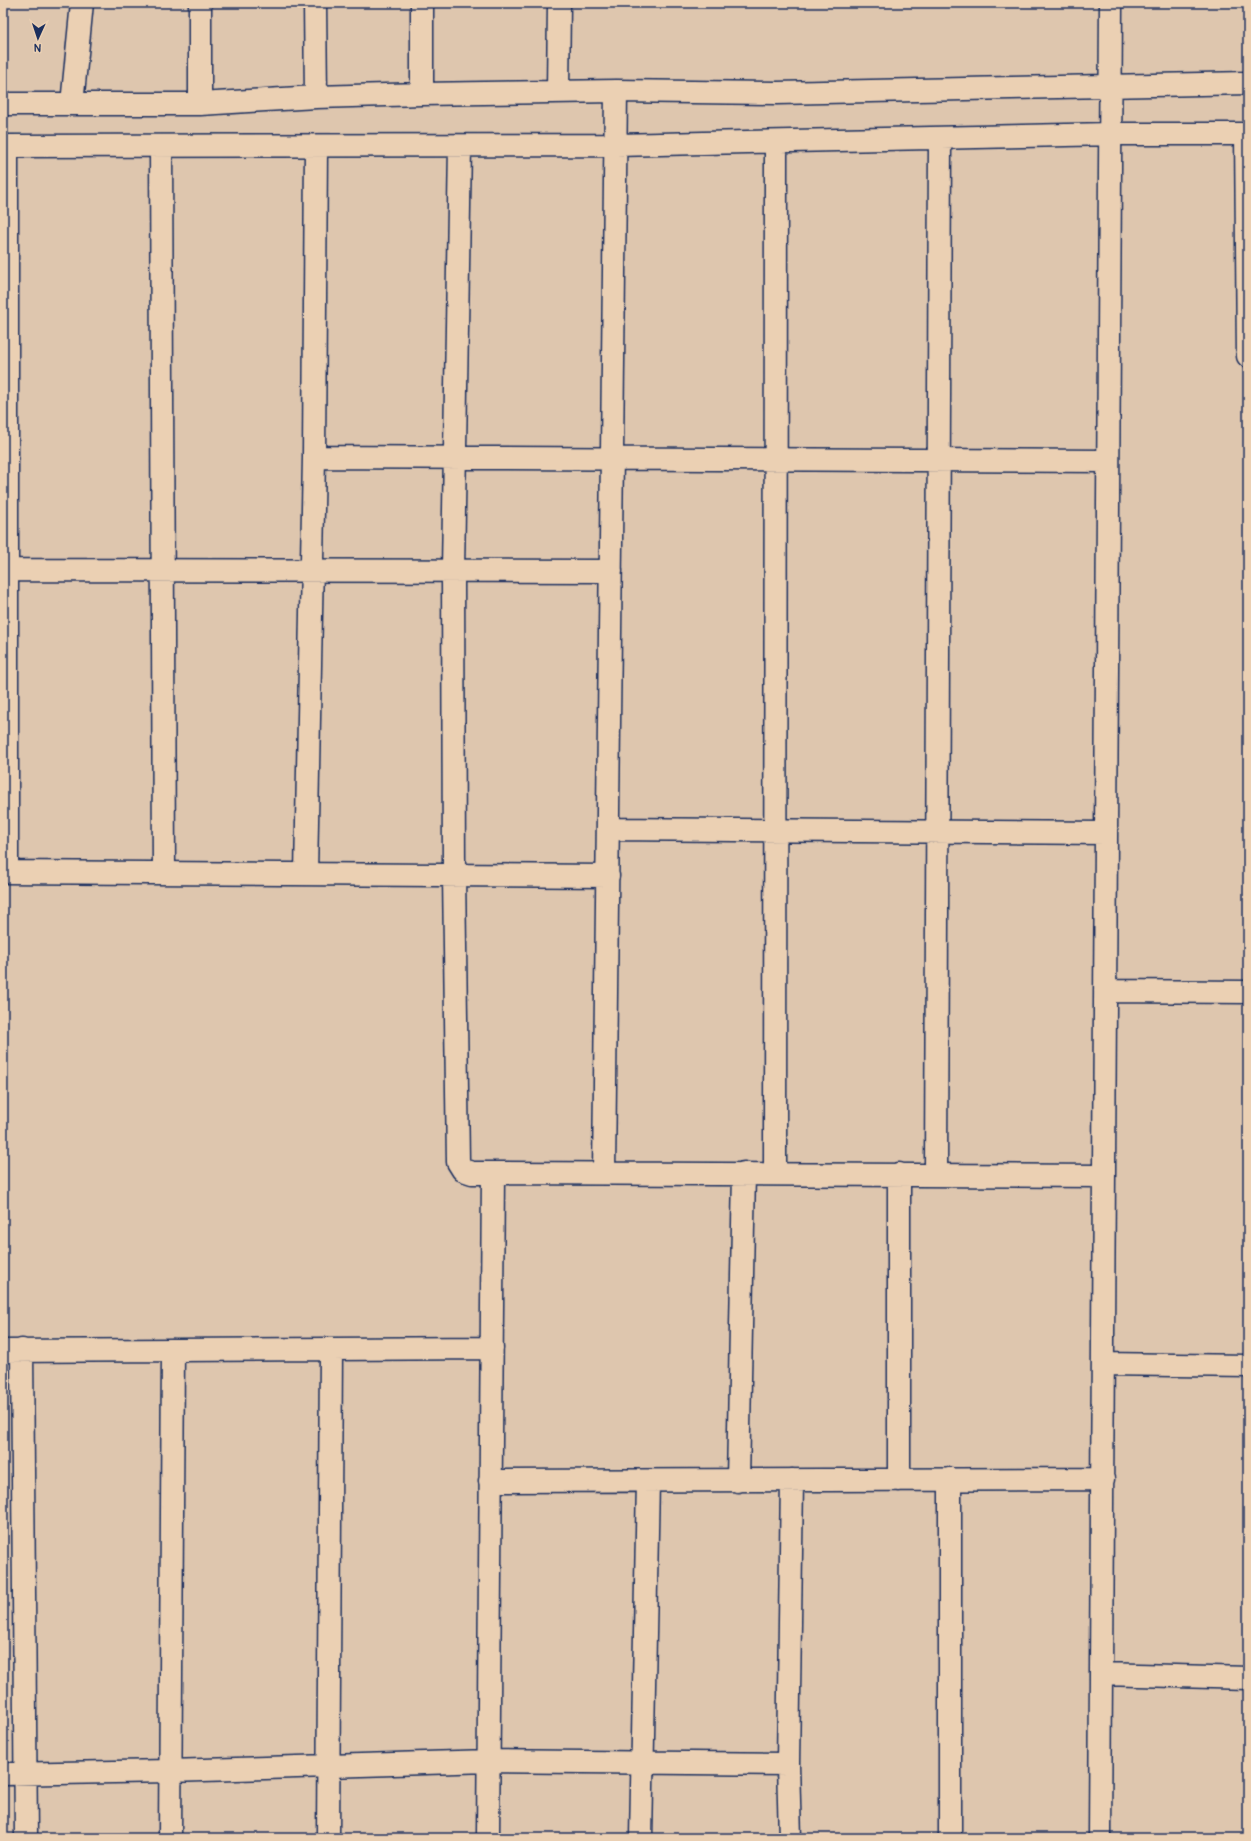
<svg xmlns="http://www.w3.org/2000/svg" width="1251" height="1841" font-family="Pangolin,sans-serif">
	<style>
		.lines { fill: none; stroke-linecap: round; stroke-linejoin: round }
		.minor-casing { stroke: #1b2f5e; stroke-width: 25 }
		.minor { stroke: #ebd0b3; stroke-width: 22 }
	</style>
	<rect width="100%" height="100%" fill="#dec6ae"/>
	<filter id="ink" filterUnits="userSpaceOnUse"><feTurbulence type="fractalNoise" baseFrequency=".025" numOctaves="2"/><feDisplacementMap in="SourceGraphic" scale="8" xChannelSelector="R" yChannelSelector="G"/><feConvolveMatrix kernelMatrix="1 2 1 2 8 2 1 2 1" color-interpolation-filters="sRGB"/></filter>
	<g filter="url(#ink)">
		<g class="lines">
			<!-- minor casing -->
			<g class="minor-casing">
				<path id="minor" d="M200 3V104
					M315 3 316 97
					M422 3V94
					M558 92 559 3
					M3 104H200L316 97 422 94 616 91 777 93 1248 83
					M72 104 82 3
					M1246 134 1248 356
					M3 146 616 145 1110 134H1248
					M161 146 164 873
					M460 146 453 570 454 875 458 1162 463 1170 472 1173H493L1104 1176
					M314 457 1108 461
					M3 570 611 571
					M608 829 1106 833
					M3 872 608 876
					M7 872V146
					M306 874 314 457 316 146
					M1105 991 1248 992
					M604 1173 616 91
					M775 1173 776 142
					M899 1174V1480
					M936 1175 940 138
					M22 1350 26 1838
					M3 1351 492 1348
					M1103 1364 1248 1366
					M950 1479V1838
					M490 1481 1103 1479
					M738 1481 744 1173
					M1102 1674 1248 1678
					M3 1774 170 1771 489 1761 788 1764
					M170 1838 173 1350
					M328 1838 331 1349
					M488 1838 493 1173
					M641 1838 648 1481
					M790 1838 788 1764 792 1480
					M1100 1838 1111 3"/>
			</g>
			<!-- minor -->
			<use href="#minor" class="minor"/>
		</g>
	</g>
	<!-- margin -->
	<rect width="1251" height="1841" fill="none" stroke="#ebd0b3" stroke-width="16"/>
	<rect x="8" y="8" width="1235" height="1825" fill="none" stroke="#1b2f5e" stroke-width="1.5" filter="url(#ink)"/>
	<!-- north arrow -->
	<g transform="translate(38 38) rotate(183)" stroke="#ebd0b3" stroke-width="3" paint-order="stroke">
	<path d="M0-3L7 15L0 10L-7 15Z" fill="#1b2f5e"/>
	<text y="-6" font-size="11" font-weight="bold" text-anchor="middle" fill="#1b2f5e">N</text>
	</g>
</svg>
